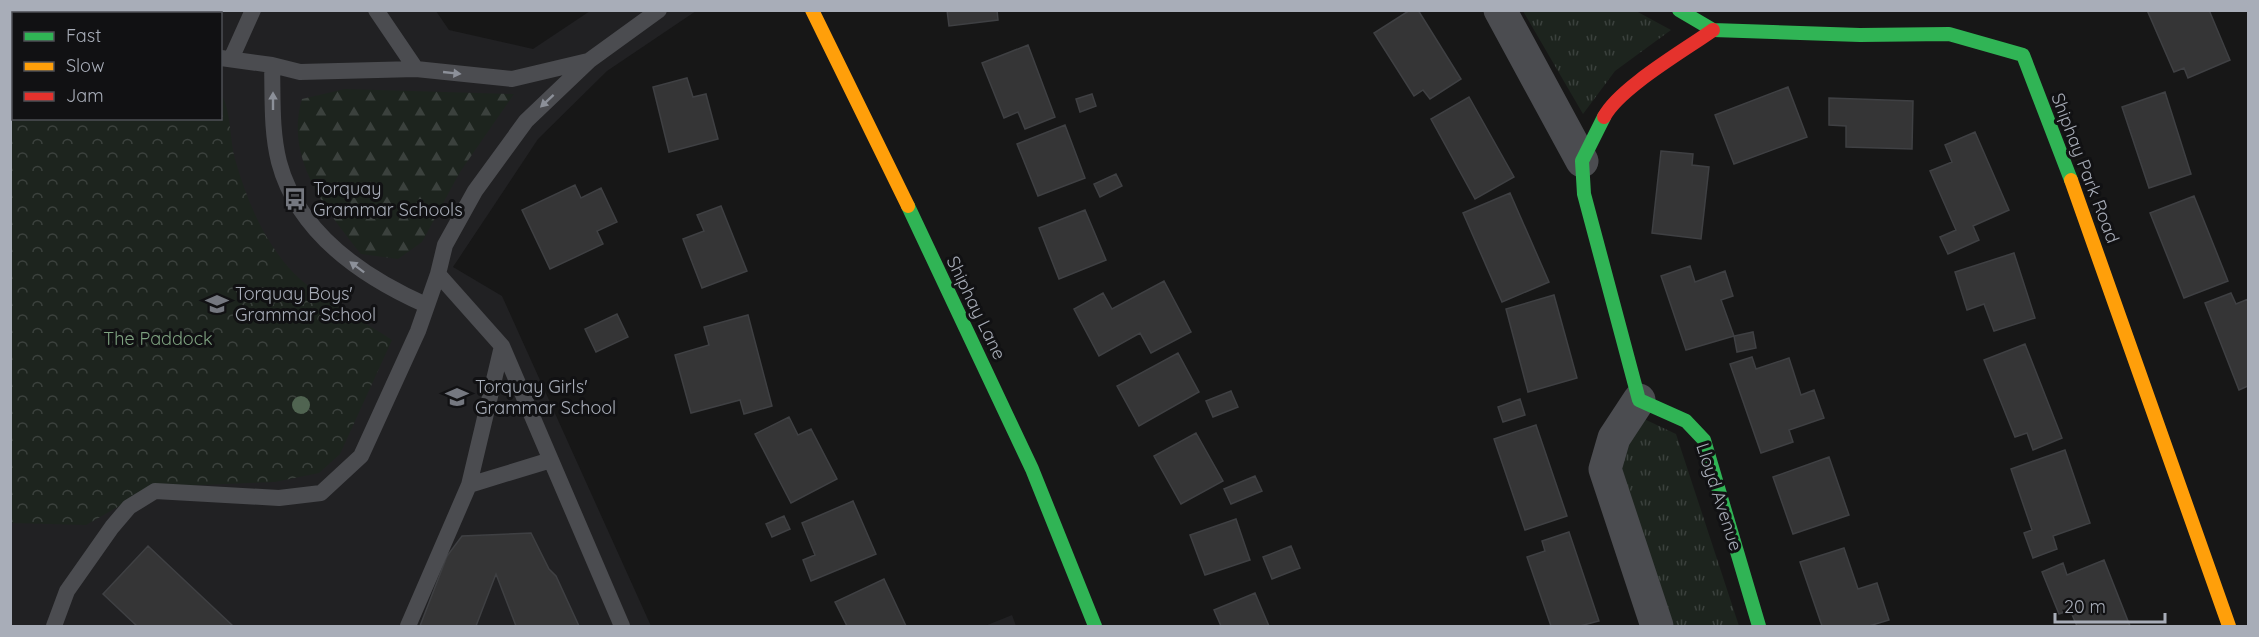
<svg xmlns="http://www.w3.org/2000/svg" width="2259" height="637" font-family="Quicksand,sans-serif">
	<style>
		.built { fill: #212123; fill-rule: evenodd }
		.grass { fill: url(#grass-tufts) }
		.forest { fill: url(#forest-firs) }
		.park { fill: url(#park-crowns) }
		.building { fill: #353536; stroke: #3f4043; stroke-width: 1.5 }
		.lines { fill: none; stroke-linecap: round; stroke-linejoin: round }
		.lane { stroke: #4b4c50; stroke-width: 16 }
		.street { stroke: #4b4c50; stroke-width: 33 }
		.fast { stroke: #30b455; stroke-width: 14 }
		.slow { stroke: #ff9f0a; stroke-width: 14 }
		.jam { stroke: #e5322d; stroke-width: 14 }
		.tree { fill: #506451 }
		.oneway { fill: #8c9099 }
		.labels { text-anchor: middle; stroke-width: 6; stroke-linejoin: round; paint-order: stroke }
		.street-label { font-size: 18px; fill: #a8adb8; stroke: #111113 }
		.poi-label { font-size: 18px; fill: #a8adb8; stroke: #111113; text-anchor: start }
		.park-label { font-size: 18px; fill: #7fa381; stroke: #111113 }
	</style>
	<defs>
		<pattern id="grass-tufts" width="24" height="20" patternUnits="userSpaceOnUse" patternTransform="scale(1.5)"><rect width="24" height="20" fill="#1d241e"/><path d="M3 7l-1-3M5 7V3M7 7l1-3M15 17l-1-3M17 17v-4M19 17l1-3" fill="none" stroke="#3b413d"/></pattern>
		<pattern id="forest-firs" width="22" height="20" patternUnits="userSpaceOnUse" patternTransform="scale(1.5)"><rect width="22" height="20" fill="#1d241e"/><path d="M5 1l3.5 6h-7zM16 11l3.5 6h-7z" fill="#3b413d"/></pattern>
		<pattern id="park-crowns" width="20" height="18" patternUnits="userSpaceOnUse" patternTransform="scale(1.5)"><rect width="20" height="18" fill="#1d241e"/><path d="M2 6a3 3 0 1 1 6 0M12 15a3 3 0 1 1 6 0" fill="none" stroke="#3b413d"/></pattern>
	</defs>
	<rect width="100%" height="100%" fill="#171717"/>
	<!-- built -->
	<path class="built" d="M10 11H436L449 30 533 49 590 11H696L607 71 538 139 453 267 502 296 651 626H11ZM14 14H220V118H14Z
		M1012 615 1016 626H985Z"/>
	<!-- grass -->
	<path class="grass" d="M1523 11H1636L1671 30 1615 71 1583 114Z
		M1642 418 1676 434 1739 626H1660L1616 476 1628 423Z"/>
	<!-- forest -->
	<path class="forest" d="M345 89 514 94 460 172 422 242 398 259 361 254C326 210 284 158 302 99Z"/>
	<!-- park -->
	<path class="park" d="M11 45H14V118H220L221 93C232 114 229 137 235 159 247 202 267 249 300 279 324 301 365 322 392 340L340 454 319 473 275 482 153 487 86 525 11 523Z"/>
	<!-- building -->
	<path class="building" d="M947 10H997L998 20 949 26Z
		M1410 10H1418L1461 79 1430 99 1423 90 1414 96 1374 33Z
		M2147 10H2209L2230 60 2188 78 2184 68 2174 72Z
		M1028 45 1055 117 1025 129 1018 112 1004 118 982 63Z
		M687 78 693 97 706 94 718 139 669 152 653 87Z
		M1788 87 1807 137 1734 164 1715 115Z
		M2165 92 2191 174 2149 188 2122 107Z
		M1092 94 1096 106 1080 112 1076 99Z
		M1469 97 1514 177 1475 199 1431 119Z
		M1829 98 1913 101 1912 149 1846 147V126L1829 125Z
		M1065 125 1085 178 1038 196 1017 144Z
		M1975 132 2009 210 1973 226 1979 240 1948 254 1940 237 1956 230 1930 171 1952 162 1945 145Z
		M1661 151 1693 154 1692 165 1709 167 1701 239 1652 233Z
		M1116 174 1122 186 1100 197 1094 184Z
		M575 185 581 198 601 188 617 222 597 231 603 244 550 269 522 210Z
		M1510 193 1549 282 1502 302 1463 213Z
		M2194 196 2228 281 2184 298 2150 213Z
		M721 206 747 271 702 288 683 239 704 231 697 215Z
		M1085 210 1106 260 1059 279 1039 228Z
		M2014 253 2035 318 1994 331 1984 304 1967 310 1955 272Z
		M1690 266 1695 282 1725 271 1733 296 1721 300 1734 336 1686 350 1661 276Z
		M1164 281 1191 332 1151 353 1140 333 1099 356 1074 309 1103 293 1112 309Z
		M2231 293 2236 304 2248 299V386L2239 390 2205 303Z
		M1554 295 1577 378 1528 392 1506 309Z
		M617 314 628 337 596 352 585 329Z
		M748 315 772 406 744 414 740 400 691 413 675 355 709 345 704 327Z
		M1753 332 1756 348 1737 352 1734 336Z
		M2025 344 2062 438 2033 450 2027 433 2015 437 1984 360Z
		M1178 353 1199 392 1139 426 1117 386Z
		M1752 357 1756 369 1789 358 1801 395 1814 390 1824 418 1789 430 1793 442 1761 453 1730 364Z
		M1231 391 1238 407 1213 417 1206 401Z
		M1520 399 1525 415 1503 422 1498 407Z
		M789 417 798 435 811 429 837 479 791 503 755 434Z
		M1536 425 1567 516 1525 530 1494 439Z
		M1196 433 1223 481 1181 504 1154 456Z
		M2065 450 2090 523 2053 536 2057 549 2033 558 2024 533 2032 530 2011 469Z
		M1829 457 1849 515 1793 534 1773 477Z
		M1255 476 1262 491 1231 504 1224 489Z
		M853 501 876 554 811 581 803 560 815 555 802 523Z
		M784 516 790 529 772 537 766 524Z
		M1236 519 1250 560 1205 575 1190 535Z
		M1569 532 1599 621 1580 626H1551L1527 557 1545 551 1542 541Z
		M531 533 549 569 556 576 579 626H516L496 574 476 626H420L447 556 462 536Z
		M148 546 233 626H137L103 594Z
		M1291 546 1300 568 1272 579 1263 557Z
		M1844 548 1858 589 1877 583 1889 620 1869 626H1822L1800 562Z
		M2104 560 2130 626H2077L2070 610 2059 614 2042 572 2063 563 2067 575Z
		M884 579 906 626H847L835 602Z
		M1255 593 1269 626H1221L1214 610Z"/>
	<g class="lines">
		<!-- lane -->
		<path class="lane" d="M376 10 416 69
			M10 29 14 30
			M221 58 272 65
			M231 59 253 10
			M438 274 502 346 622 626
			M426 305C363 277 298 234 279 162 271 130 273 98 272 65L300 72 416 69 512 79 588 61
			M469 485 502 346
			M54 626 67 591 112 527 129 507 155 491 279 498 321 493 361 456 418 331 438 274 445 245 475 191 526 121 590 60 659 10
			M408 626 469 485 551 460"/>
		<!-- street -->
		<path class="street" d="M1500 10 1582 161
			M1639 400 1614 438 1605 469 1657 626"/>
		<!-- fast -->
		<path class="fast" d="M1679 10 1713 30 1860 35 1949 34 2023 55 2071 180
			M1604 117 1582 161 1584 194 1639 400 1686 421 1704 440 1759 626
			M908 206 1032 469 1095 626"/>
		<!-- slow -->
		<path class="slow" d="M812 10 908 206
			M2071 180 2229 626"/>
		<!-- jam -->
		<path class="jam" d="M1604 117C1619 88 1685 50 1713 30"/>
	</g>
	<!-- trees -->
	<circle class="tree" cx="301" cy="405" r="9"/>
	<!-- one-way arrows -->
	<defs><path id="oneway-solid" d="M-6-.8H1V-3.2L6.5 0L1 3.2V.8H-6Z" transform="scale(1.5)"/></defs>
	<g class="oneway">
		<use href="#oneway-solid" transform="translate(452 73) rotate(6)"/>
		<use href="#oneway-solid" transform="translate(273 101) rotate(-90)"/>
		<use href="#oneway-solid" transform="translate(547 101) rotate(137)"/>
		<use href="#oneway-solid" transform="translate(357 267) rotate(-143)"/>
	</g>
	<!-- icons -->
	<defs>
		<g id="bus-bare" transform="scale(1.8)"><path d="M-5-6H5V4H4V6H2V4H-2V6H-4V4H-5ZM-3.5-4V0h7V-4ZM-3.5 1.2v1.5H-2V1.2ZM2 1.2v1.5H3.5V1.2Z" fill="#757880" stroke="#111113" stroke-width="2.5" paint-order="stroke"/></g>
		<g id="school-bare" transform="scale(1.8)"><path d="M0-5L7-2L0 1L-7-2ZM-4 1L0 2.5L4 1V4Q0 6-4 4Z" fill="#757880" stroke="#111113" stroke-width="2.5" paint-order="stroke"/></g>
	</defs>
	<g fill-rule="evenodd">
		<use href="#bus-bare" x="295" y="199"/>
		<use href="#school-bare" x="217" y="304"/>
		<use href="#school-bare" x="457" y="397"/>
	</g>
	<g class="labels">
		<!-- street labels -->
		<g class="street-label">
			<text transform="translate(2085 168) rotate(69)" y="6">Shiphay Park Road</text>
			<text transform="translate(976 308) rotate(64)" y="6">Shiphay Lane</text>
			<text transform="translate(1719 497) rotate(72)" y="6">Lloyd Avenue</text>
		</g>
		<!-- poi labels -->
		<g class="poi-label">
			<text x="313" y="195">Torquay<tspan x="313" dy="21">Grammar Schools</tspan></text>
			<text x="235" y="300">Torquay Boys'<tspan x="235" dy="21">Grammar School</tspan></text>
			<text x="475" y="393">Torquay Girls'<tspan x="475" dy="21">Grammar School</tspan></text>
		</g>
		<!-- park labels -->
		<g class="park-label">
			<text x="158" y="345">The Paddock</text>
		</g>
	</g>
	<!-- border -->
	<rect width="2259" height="637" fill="none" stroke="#a8adb8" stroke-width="24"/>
	<!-- legend -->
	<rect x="12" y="12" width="210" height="108" fill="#111113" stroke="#4d4f55" stroke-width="1.5"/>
	<rect x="24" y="32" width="30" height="9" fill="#30b455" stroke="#4d4f55" stroke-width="1.5"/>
	<text x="66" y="42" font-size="18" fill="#a8adb8">Fast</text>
	<rect x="24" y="62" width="30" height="9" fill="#ff9f0a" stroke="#4d4f55" stroke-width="1.5"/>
	<text x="66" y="72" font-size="18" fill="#a8adb8">Slow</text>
	<rect x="24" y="92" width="30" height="9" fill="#e5322d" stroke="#4d4f55" stroke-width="1.5"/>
	<text x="66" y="102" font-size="18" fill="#a8adb8">Jam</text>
	<!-- scale -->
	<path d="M2055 613v9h110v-9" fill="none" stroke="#a8adb8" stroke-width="3"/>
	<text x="2064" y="613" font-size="18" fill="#a8adb8" stroke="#111113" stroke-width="4.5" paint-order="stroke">20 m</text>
</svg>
